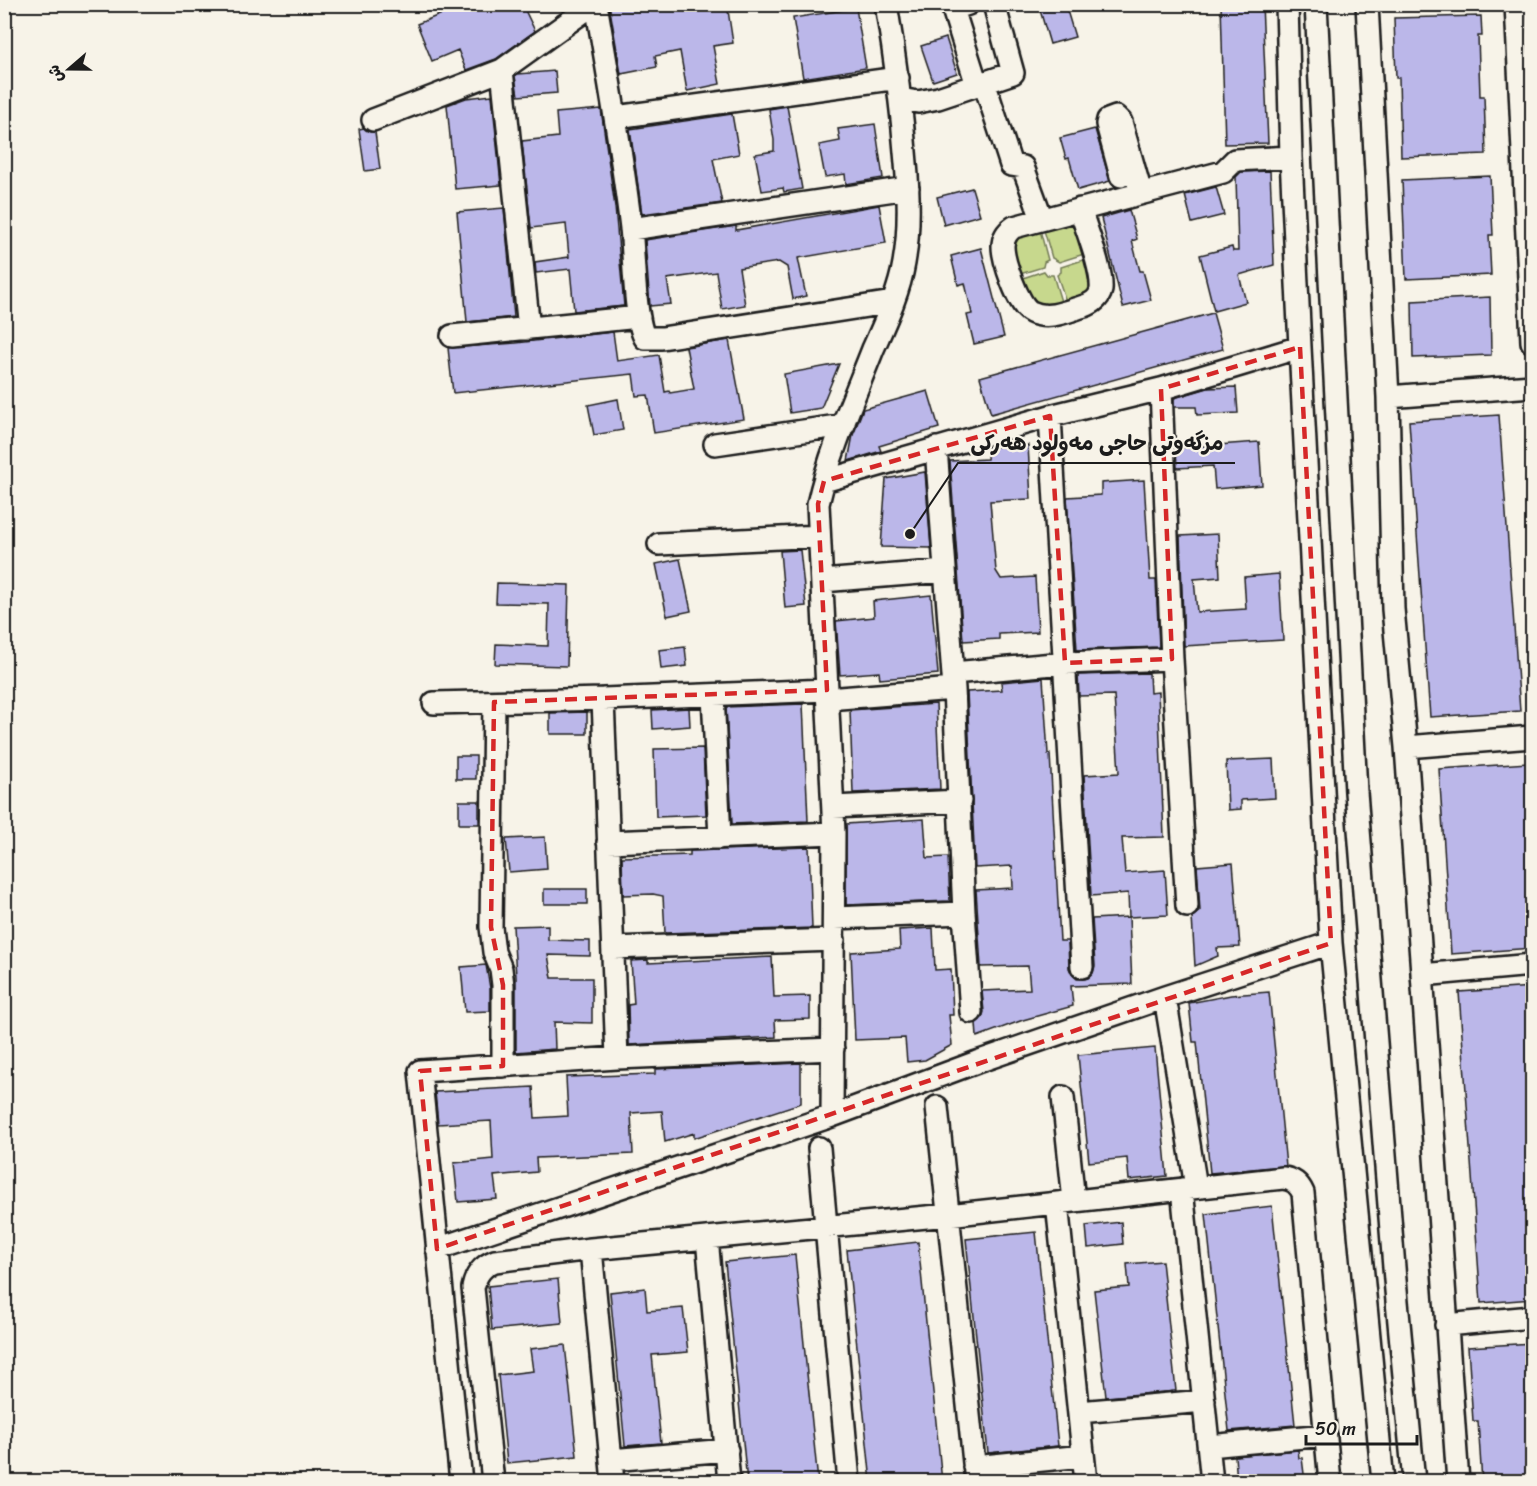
<svg xmlns="http://www.w3.org/2000/svg" width="1537" height="1486" font-family="Sriracha,'Playpen Sans Arabic',sans-serif">
	<style>
		.green { fill: #c7d88d; stroke: #727a54; stroke-width: 1.5 }
		.building { fill: #bbb7e9; stroke: #1c1c1c; stroke-width: 1.5 }
		.lines { fill: none; stroke-linecap: round; stroke-linejoin: round }
		.minor-casing { stroke: #1c1c1c; stroke-width: 26 }
		.minor { stroke: #f7f3e8; stroke-width: 21 }
		.marked { fill: none; stroke: #d62828; stroke-width: 4.5; stroke-dasharray: 12 8; stroke-linejoin: round }
		.leader { fill: none; stroke: #1c1c1c; stroke-width: 2 }
		.callout-dot { fill: #1c1c1c; stroke: #f7f3e8; stroke-width: 2 }
		.callout-label { font-size: 21px; text-anchor: middle; font-weight: bold; fill: #1c1c1c; stroke: #f7f3e8; stroke-width: 4.5; stroke-linejoin: round; paint-order: stroke }
	</style>
	<rect width="100%" height="100%" fill="#f7f3e8"/>
	<filter id="ink" filterUnits="userSpaceOnUse"><feTurbulence type="fractalNoise" baseFrequency=".0167" numOctaves="2"/><feDisplacementMap in="SourceGraphic" scale="12" xChannelSelector="R" yChannelSelector="G"/><feConvolveMatrix kernelMatrix="1 2 1 2 8 2 1 2 1" color-interpolation-filters="sRGB"/></filter>
	<g filter="url(#ink)">
		<!-- green -->
		<path class="green" d="M1069 222 1074 223 1084 254 1059 262 1052 258 1044 230Z
			M1040 230 1048 260 1044 262 1043 267 1020 274 1014 249 1018 238Z
			M1086 259C1090 269 1097 288 1086 297 1081 300 1073 302 1067 304L1057 275 1061 272V267Z
			M1044 271 1047 275H1053L1062 305H1047L1033 302 1020 279Z"/>
		<!-- building -->
		<path class="building" d="M467 4H522L535 31 496 59 466 70 458 50 432 61 417 24Z
			M609 4H727L733 43 713 46 720 84 687 91 680 51 655 56 657 67 621 74Z
			M1058 4H1065L1075 37 1050 44 1040 10Z
			M1221 4H1262L1268 143 1225 144Z
			M856 8 866 68 803 78 793 18Z
			M1481 16 1482 36H1478L1480 96H1484L1486 154 1401 157 1399 78H1396L1394 18Z
			M946 38 957 73 933 81 921 46Z
			M555 71 557 93 518 96 515 76 518 74Z
			M492 95 501 185 455 189 447 105 466 98Z
			M787 106 802 189 784 192 783 188 762 191 755 154 774 151V140L769 109Z
			M601 109 615 207 624 306 574 311 570 269 536 273 535 262 569 257 566 224 531 228 522 141 558 137 556 113Z
			M732 114 739 154 713 159 722 203 642 214 630 129Z
			M875 124 883 178 846 184 845 174 825 177 819 145 840 141 838 129Z
			M364 128 370 132H375L380 169 365 171 359 129Z
			M1095 129 1110 181 1078 190 1069 158 1066 159 1060 138Z
			M1270 171 1274 265 1239 275 1246 302 1214 311 1200 255 1232 247 1233 251H1238L1236 177 1241 172Z
			M1490 176 1493 235H1489L1491 275 1406 279 1402 180Z
			M1216 187 1224 215 1192 223 1185 195Z
			M972 188 980 215 944 225 937 197Z
			M879 205 886 243 798 258 806 296 793 299 787 267 779 262 739 268 745 305 722 309 716 272 667 279 671 304 650 306 645 240 736 226V230Z
			M504 208 514 317 467 322 457 212Z
			M1129 210 1137 239 1132 241 1140 271H1143L1151 300 1123 307 1101 218Z
			M981 248 1004 337 974 344 967 315 972 314 965 283 958 285 951 256Z
			M1490 297 1491 355 1413 358 1412 301Z
			M1213 313 1223 349 991 414 980 377Z
			M613 332 617 361 659 355 665 392 669 391 670 393 694 389 686 347 729 340 744 419 654 433 648 395 636 396 633 374 453 393 448 348 516 343Z
			M839 364 821 408 790 413 784 374Z
			M1236 387 1238 413 1197 415 1196 407H1174V398L1208 388Z
			M928 391 939 428 879 446 881 451 848 461 853 435 863 409Z
			M618 399 623 430 594 435 588 405Z
			M1499 415 1520 711 1430 717 1409 421Z
			M1259 442 1262 485 1215 489 1213 466 1177 468 1176 448Z
			M1028 445 1031 499 990 501 996 571 1001 579 1035 577 1038 632 999 634V639L963 641 950 461 987 459 988 447Z
			M925 472 931 548 881 547 886 479Z
			M1144 480 1150 580H1156L1159 647 1077 650 1067 497 1101 495V483Z
			M1218 534 1220 577 1194 579 1197 612 1246 609 1244 577 1279 574 1283 640 1184 646 1180 536Z
			M800 550 806 606 785 608 780 551Z
			M680 559 691 611 667 616 656 564Z
			M497 583 569 585 567 666 495 664 496 644 548 646 549 604 496 603Z
			M931 595 938 674 880 679 879 672 840 675 836 621 874 617 873 601Z
			M685 647 687 666 661 669 659 650Z
			M1149 673 1150 693 1158 692 1164 837 1122 838 1125 873 1165 870 1168 915 1129 917 1128 893 1091 896 1084 775 1119 773 1114 695 1079 696 1078 675Z
			M1043 678 1048 754H1050L1060 941H1068L1069 968 1072 974 1077 979 1088 978 1093 973 1095 966 1092 919 1129 917 1132 984 1071 986 1073 1006 1023 1020 977 1037 976 1023 982 1018 984 1012 982 991 1030 989 1028 966 981 967 976 890 1013 888 1012 866 975 868 967 692 1002 690 1001 682Z
			M803 704 808 821 732 824 726 707Z
			M936 704 940 789 853 793 850 710Z
			M689 708 690 726 653 729 652 710Z
			M587 712V734H550V713Z
			M703 748 706 815 656 817 654 749Z
			M456 756H476V779H456Z
			M1273 759 1275 798 1241 800V809L1228 810 1226 761Z
			M1528 763 1533 825V948L1451 954 1439 769Z
			M459 801H479V824H459Z
			M924 819 927 858 948 857 950 901 846 905V824Z
			M545 837 547 869 509 872 506 839Z
			M809 847 812 928 665 933 663 896 653 894 623 895 622 857 690 855V851Z
			M1233 863 1240 947 1217 948 1218 956 1195 966 1192 917 1200 911 1197 866Z
			M544 889H587V904H544Z
			M548 925V940L590 941V956L548 955 552 978H592V1023L554 1022 555 1049 516 1052V977L513 926Z
			M933 928 935 970 951 969 953 1015H949L952 1045 925 1060 907 1062 905 1038 855 1040 851 952 900 949 899 930Z
			M772 957 774 997 810 996V1019L775 1020 776 1037 629 1045 628 1005 634 1004 631 961 648 960V963Z
			M486 965 490 988V1011L465 1012 461 967Z
			M1533 987V1299L1481 1303 1459 992Z
			M1269 992 1286 1166 1210 1173 1197 1042H1193L1189 1003 1231 995Z
			M1155 1048 1167 1176 1129 1180 1127 1158 1089 1162 1078 1055Z
			M801 1063V1103L694 1138V1133L665 1142 662 1111 631 1113 633 1154 536 1158 537 1172 494 1176 497 1199 458 1202 454 1163 493 1159 491 1121 438 1124 435 1092 533 1087 535 1118 568 1116 566 1077 655 1074V1069Z
			M1272 1206 1295 1425 1229 1431 1206 1214Z
			M1121 1222 1123 1244 1088 1248 1086 1226Z
			M1036 1232 1058 1446 988 1453 966 1239Z
			M918 1242 942 1482H871L847 1250Z
			M795 1255 818 1482H747L725 1262Z
			M1162 1261 1176 1391 1106 1397 1094 1290 1129 1287 1127 1264Z
			M558 1279 562 1323 492 1330 488 1286Z
			M645 1288 647 1311 683 1308 688 1352 652 1355 661 1443 625 1446 610 1292Z
			M1533 1343V1482H1482L1478 1421H1473L1468 1347Z
			M565 1345 577 1456 507 1463 498 1375 533 1371 530 1349Z
			M1298 1450 1299 1458H1302L1305 1482H1237L1235 1456Z"/>
		<g class="lines">
			<!-- minor casing -->
			<g class="minor-casing">
				<path id="minor" d="M596 4C609 79 622 153 631 228 634 253 634 319 645 338H662L893 302
					M968 4 953 9 977 85
					M1287 4 1291 157 1300 347 1331 943 1383 1482
					M1316 4 1356 792 1395 1280 1414 1482
					M1367 4 1388 397 1393 609 1406 747 1458 1482
					M1516 4 1532 342
					M502 70 529 329
					M984 82 1011 165 1023 167 1042 219
					M900 99 918 102 938 98 1013 73 994 4
					M616 117 898 78
					M373 120 502 70 594 4
					M1121 176 1107 124 1108 120 1116 117 1121 122 1141 193
					M1080 209C1086 229 1103 270 1101 290 1099 300 1089 305 1081 307 1066 312 1047 320 1031 312 1018 306 1003 260 1003 246 1003 237 1008 231 1014 227L1223 172 1235 160 1291 157
					M631 229 908 188
					M452 336 639 317
					M1161 389 1172 659 1187 906
					M1388 397 1532 386
					M1050 416 1082 967
					M715 444 844 425
					M936 448 954 689 964 913 971 1012
					M824 481 1050 416 1161 389 1300 347
					M659 544 819 536
					M822 581 945 571
					M953 673 1065 663 1172 659
					M713 695 720 838
					M603 699 617 1058
					M827 699 954 689
					M494 702 491 927 494 952 501 969 503 985V1066
					M434 703 603 699 827 690
					M1406 747 1532 737
					M833 807 960 801
					M608 842 834 833
					M834 918 964 913
					M613 948 834 940
					M1422 975 1532 965
					M1165 997 1196 1187
					M1063 1097 1074 1201
					M937 1107 976 1482
					M832 1116 834 833 818 504C830 451 853 400 873 349 885 322 899 293 904 263 910 230 909 197 906 163 902 110 895 57 886 4
					M819 1148 849 1482
					M1182 1189 1212 1482
					M1057 1203 1086 1482
					M707 1238 729 1482
					M437 1249 832 1116 977 1062 1165 997 1331 943
					M591 1249 613 1482
					M1446 1325 1532 1317
					M1079 1412 1204 1401
					M1209 1446 1325 1435
					M611 1460 727 1450
					M974 1467 1083 1456
					M461 1482 420 1071 617 1058 833 1049
					M493 1482 473 1288C476 1274 482 1266 495 1261L591 1249 948 1215 1283 1178C1293 1179 1299 1184 1303 1193L1330 1482"/>
			</g>
			<!-- minor -->
			<use href="#minor" class="minor"/>
		</g>
	</g>
	<!-- marked area -->
	<path class="marked" d="M1300 347 1331 943 437 1249 420 1071 503 1066V985L491 927 494 702 827 690 818 504 824 481 1050 416 1065 663 1172 659 1161 389Z"/>
	<!-- callouts -->
	<path class="leader" d="M910 534L958 463H1235"/>
	<circle class="callout-dot" cx="910" cy="534" r="6"/>
	<g class="callout-label">
		<text x="1097" y="450">مزگەوتی حاجی مەولود هەرکی</text>
	</g>
	<!-- margin -->
	<rect width="1537" height="1486" fill="none" stroke="#f7f3e8" stroke-width="24"/>
	<rect x="12" y="12" width="1513" height="1462" fill="none" stroke="#1c1c1c" stroke-width="2" filter="url(#ink)"/>
	<!-- north arrow -->
	<g transform="translate(69 69) rotate(250)" stroke="#f7f3e8" stroke-width="4.5" paint-order="stroke">
	<path d="M0-4.5L10 22L0 15L-10 22Z" fill="#1c1c1c"/>
	<text y="-9" font-size="16" font-weight="bold" text-anchor="middle" fill="#1c1c1c">ش</text>
	</g>
	<!-- scale -->
	<path d="M1306 1435v9h111v-9" fill="none" stroke="#1c1c1c" stroke-width="3"/>
	<text x="1315" y="1435" font-size="18" fill="#1c1c1c" stroke="#f7f3e8" stroke-width="4.5" paint-order="stroke">50 m</text>
</svg>
